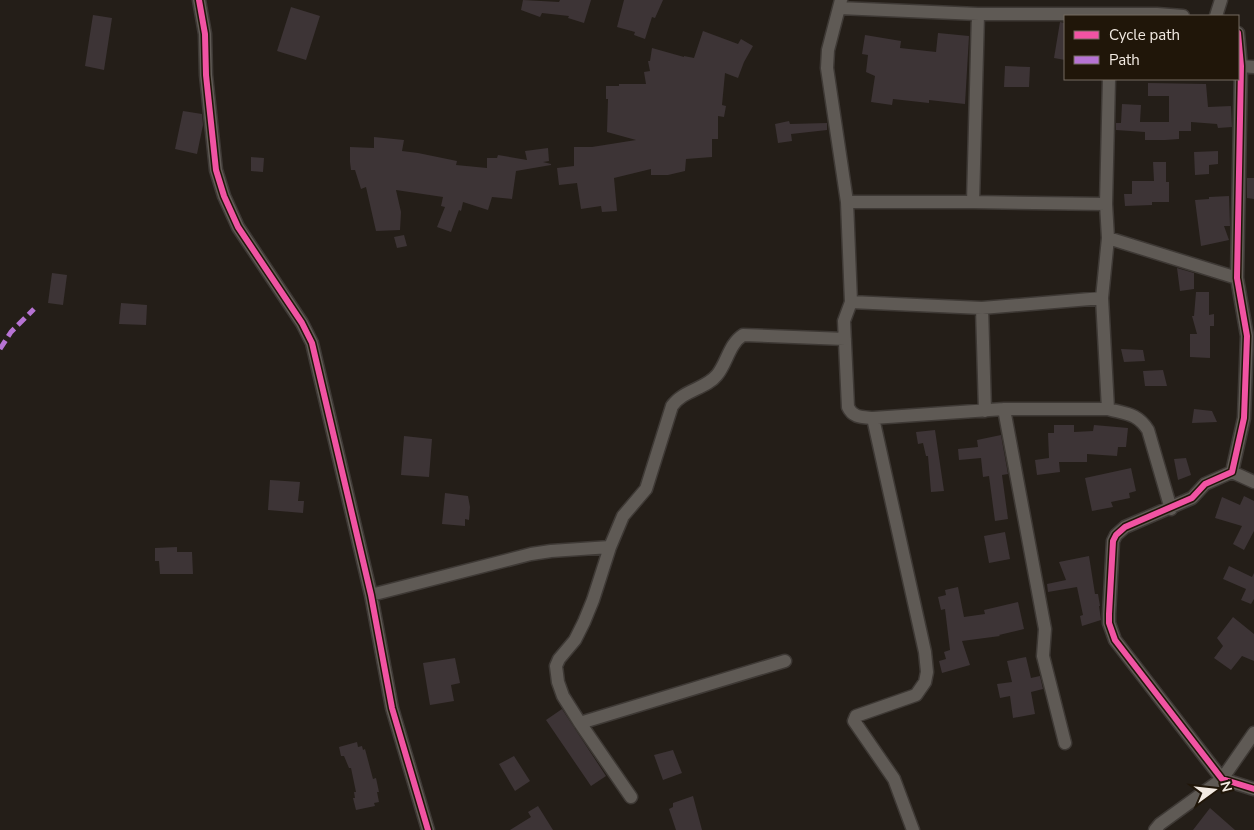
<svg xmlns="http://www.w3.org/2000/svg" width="1254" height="830" font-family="'Nunito Sans',sans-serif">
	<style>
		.building { fill: #3d3436 }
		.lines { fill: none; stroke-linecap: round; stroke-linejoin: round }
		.minor-casing { stroke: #3e3935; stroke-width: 15 }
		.minor { stroke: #5f5a55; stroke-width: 12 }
		.quiet { stroke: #b673d3; stroke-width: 5; stroke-dasharray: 10 5; stroke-linecap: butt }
		.cycleway-casing { stroke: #201609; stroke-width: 9 }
		.cycleway { stroke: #f153a3; stroke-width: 6 }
	</style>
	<rect width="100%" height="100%" fill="#241e18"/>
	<!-- building -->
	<path class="building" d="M523 0 559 2 560 0H591L584 23 568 18 569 16 542 13 540 17 521 10Z
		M624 0H663L655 18 652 17 645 39 634 35 635 32 617 27Z
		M291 7 320 16 306 60 277 51Z
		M93 15 112 18 104 70 85 66Z
		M1060 22 1065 23V60L1054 58Z
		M703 31 738 44 741 39 753 46 744 62 738 78 725 73 722 105 726 106 724 117 718 116V139H712V157L686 159 685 171 668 175H651V169L614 178 617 211 602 212 601 206 581 209 577 183 559 185 557 168 574 166V147H592L636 140 607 132 608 99H606V86H619V84H646L644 72 650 71 648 61H650L652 48 684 57V56L694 58Z
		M938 33 969 36 965 104 929 100V103L893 99 892 105 871 102 875 76 866 72 868 55 862 54 865 35 901 41 900 48 936 52Z
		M1005 66 1030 67 1029 87H1004Z
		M1148 83 1206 84 1208 107 1231 106 1232 127 1218 128 1217 124 1191 122V131H1179V139L1165 140H1145V132L1116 130V123H1121L1122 104 1141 105 1140 122H1169V96H1148Z
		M183 111 202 114 203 125 197 154 175 149Z
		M789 121 790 124 827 123V130L791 134 792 141 778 143 775 124Z
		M374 137 404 140 402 151 418 153 457 161 456 165 487 168V158H497L498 155 527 160 525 151 548 148 549 161 543 162 551 164V165L516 171 512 199 492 197 488 210 463 202 461 211 459 210 451 232 437 227 445 207 441 206 443 197 396 190 401 212 400 230 376 231 366 187 361 189 355 170H351L350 162V147L374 148Z
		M1218 151V164L1209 165V174L1195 175 1194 152Z
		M251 157 264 158 263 172 251 171Z
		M1153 162H1166V182H1169V202H1152V205L1125 206 1124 194H1132V181H1154Z
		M1247 178H1254V199L1247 198Z
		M1229 196 1230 226H1224L1229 240 1201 246 1195 200 1209 199V197Z
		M404 235 407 246 397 248 394 237Z
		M1177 268 1194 273V289L1180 291Z
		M52 273 67 275 63 305 48 303Z
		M1196 292H1209V315L1214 314V326H1210V358L1190 357V334H1197L1192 316H1194Z
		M121 303 147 305 146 325 119 324Z
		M1121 349 1143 350 1145 361 1124 362Z
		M1163 370 1167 386H1145L1143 371Z
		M1194 409 1212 411 1217 422 1192 423Z
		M1054 425H1074V432L1093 431 1094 425 1128 428 1126 447H1118L1117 456 1087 454V462H1059L1060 472 1037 475 1035 460 1049 458 1048 433H1054Z
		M935 430 944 491 931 492 928 456H926L923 443 918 444 916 432Z
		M1001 435 1008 474 1002 475 1008 519 995 521 989 476 983 477 981 458 959 460 958 449 978 447 977 440Z
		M404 436 432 439 429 477 401 475Z
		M1186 458 1191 475 1178 480 1174 459Z
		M1131 468 1136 491 1129 493 1130 498 1111 502 1113 507 1092 511 1085 478Z
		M270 480 300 482 298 501H304L303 513 268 510Z
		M445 493 468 496 470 507 469 520 465 519V526L442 524Z
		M1244 496 1254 501V531L1244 550 1233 544 1242 526 1215 518 1222 497 1240 505Z
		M1005 532 1010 559 989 563 984 536Z
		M177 547V552H192L193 574H160L159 561H155V548Z
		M1089 556 1095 594H1098L1100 606H1099L1101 620 1082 626 1080 616 1083 615 1077 587 1048 592 1047 584 1066 580 1059 562Z
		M1229 566 1252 577 1254 573V599L1251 604 1241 600 1246 589 1223 579Z
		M958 587 964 617 985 614 984 610 1018 602 1024 629 999 635 1000 636 962 641 970 665 942 673 939 661 946 659 944 652 950 650 945 609 941 610 938 597 946 595 945 590Z
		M1233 617 1254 634V661L1242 656 1231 670 1214 658 1223 646 1217 638Z
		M1026 657 1031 678 1040 676 1043 689 1031 692 1035 714 1013 718 1010 696 1000 698 997 684 1012 682 1007 661Z
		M455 658 460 683 451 685 454 701 430 705 423 663Z
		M562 709 606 776 591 786 546 720Z
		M357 742 358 747 362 746 363 750 365 749 373 779 376 778 379 792H377L379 802 374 803 375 806 356 810 353 798H355L354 792H356L351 768H349L344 756H341L339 747Z
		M673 750 682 773 663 780 654 755Z
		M514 756 530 781 515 791 499 764Z
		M693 796 702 830H676L669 809 673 807V803Z
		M538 806 553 830H510L531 817 528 812Z
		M1210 808 1235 830H1193Z"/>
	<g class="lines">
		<!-- minor casing -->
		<g class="minor-casing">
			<path id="minor" d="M199 0 205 34 206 75 216 170 224 196 238 227 302 323 312 343 371 595 392 708 428 830
				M841 0 828 50 827 68 847 202
				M839 8 978 14H1157L1183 16
				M1216 16 1221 0
				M1238 33 1241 66 1237 278 1247 336 1244 418 1232 472 1205 484 1192 498 1125 527 1116 535 1113 541 1109 614V623L1115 640 1222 779 1254 789
				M1241 66 1254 67
				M1109 79 1106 204 1108 238 1102 298 1108 409C1126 414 1137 413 1148 430L1171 509
				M973 202 978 14
				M1108 238 1237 278
				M1102 298 982 308 851 302 847 202H973L1106 204
				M851 302 844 321 848 407C853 418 862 417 873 418L1004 409H1108
				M982 308 985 411
				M1004 409 1045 629 1043 656 1065 743
				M873 418 925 652 927 672 925 682 916 695 856 716 854 721 894 779 913 830
				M1232 472 1254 482
				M371 595 531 554 551 551 610 547
				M580 723 785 661
				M631 797 580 723 563 696 558 682 556 666 559 659 575 640 584 622 593 600 610 547 623 516 646 489 672 406C683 390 706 389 717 375 727 363 729 344 743 335L845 339
				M1155 830 1160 824 1222 779 1254 733"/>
		</g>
		<!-- minor -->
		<use href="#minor" class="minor"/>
		<!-- quiet -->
		<path class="quiet" d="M0 349 11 332 34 309"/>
		<!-- cycleway casing -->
		<g class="cycleway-casing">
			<path id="cycleway" d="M199 0 205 34 206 75 216 170 224 196 238 227 302 323 312 343 371 595 392 708 428 830
				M1238 33 1241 66 1237 278 1247 336 1244 418 1232 472 1205 484 1192 498 1125 527 1116 535 1113 541 1109 614V623L1115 640 1222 779 1254 789"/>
		</g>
		<!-- cycleway -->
		<use href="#cycleway" class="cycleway"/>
	</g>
	<!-- legend -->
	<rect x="1064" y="15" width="175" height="65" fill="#201609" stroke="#746b60"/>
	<rect x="1074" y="31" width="25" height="8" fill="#f153a3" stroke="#746b60"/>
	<text x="1109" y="40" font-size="15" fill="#f2eae2">Cycle path</text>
	<rect x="1074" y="56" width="25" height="8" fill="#b673d3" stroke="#746b60"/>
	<text x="1109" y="65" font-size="15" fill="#f2eae2">Path</text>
	<!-- north arrow -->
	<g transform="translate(1214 790) rotate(75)" stroke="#201609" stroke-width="4" paint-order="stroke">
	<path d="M0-4L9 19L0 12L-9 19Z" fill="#f2eae2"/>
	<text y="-8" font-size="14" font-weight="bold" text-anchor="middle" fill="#f2eae2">N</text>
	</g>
</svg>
